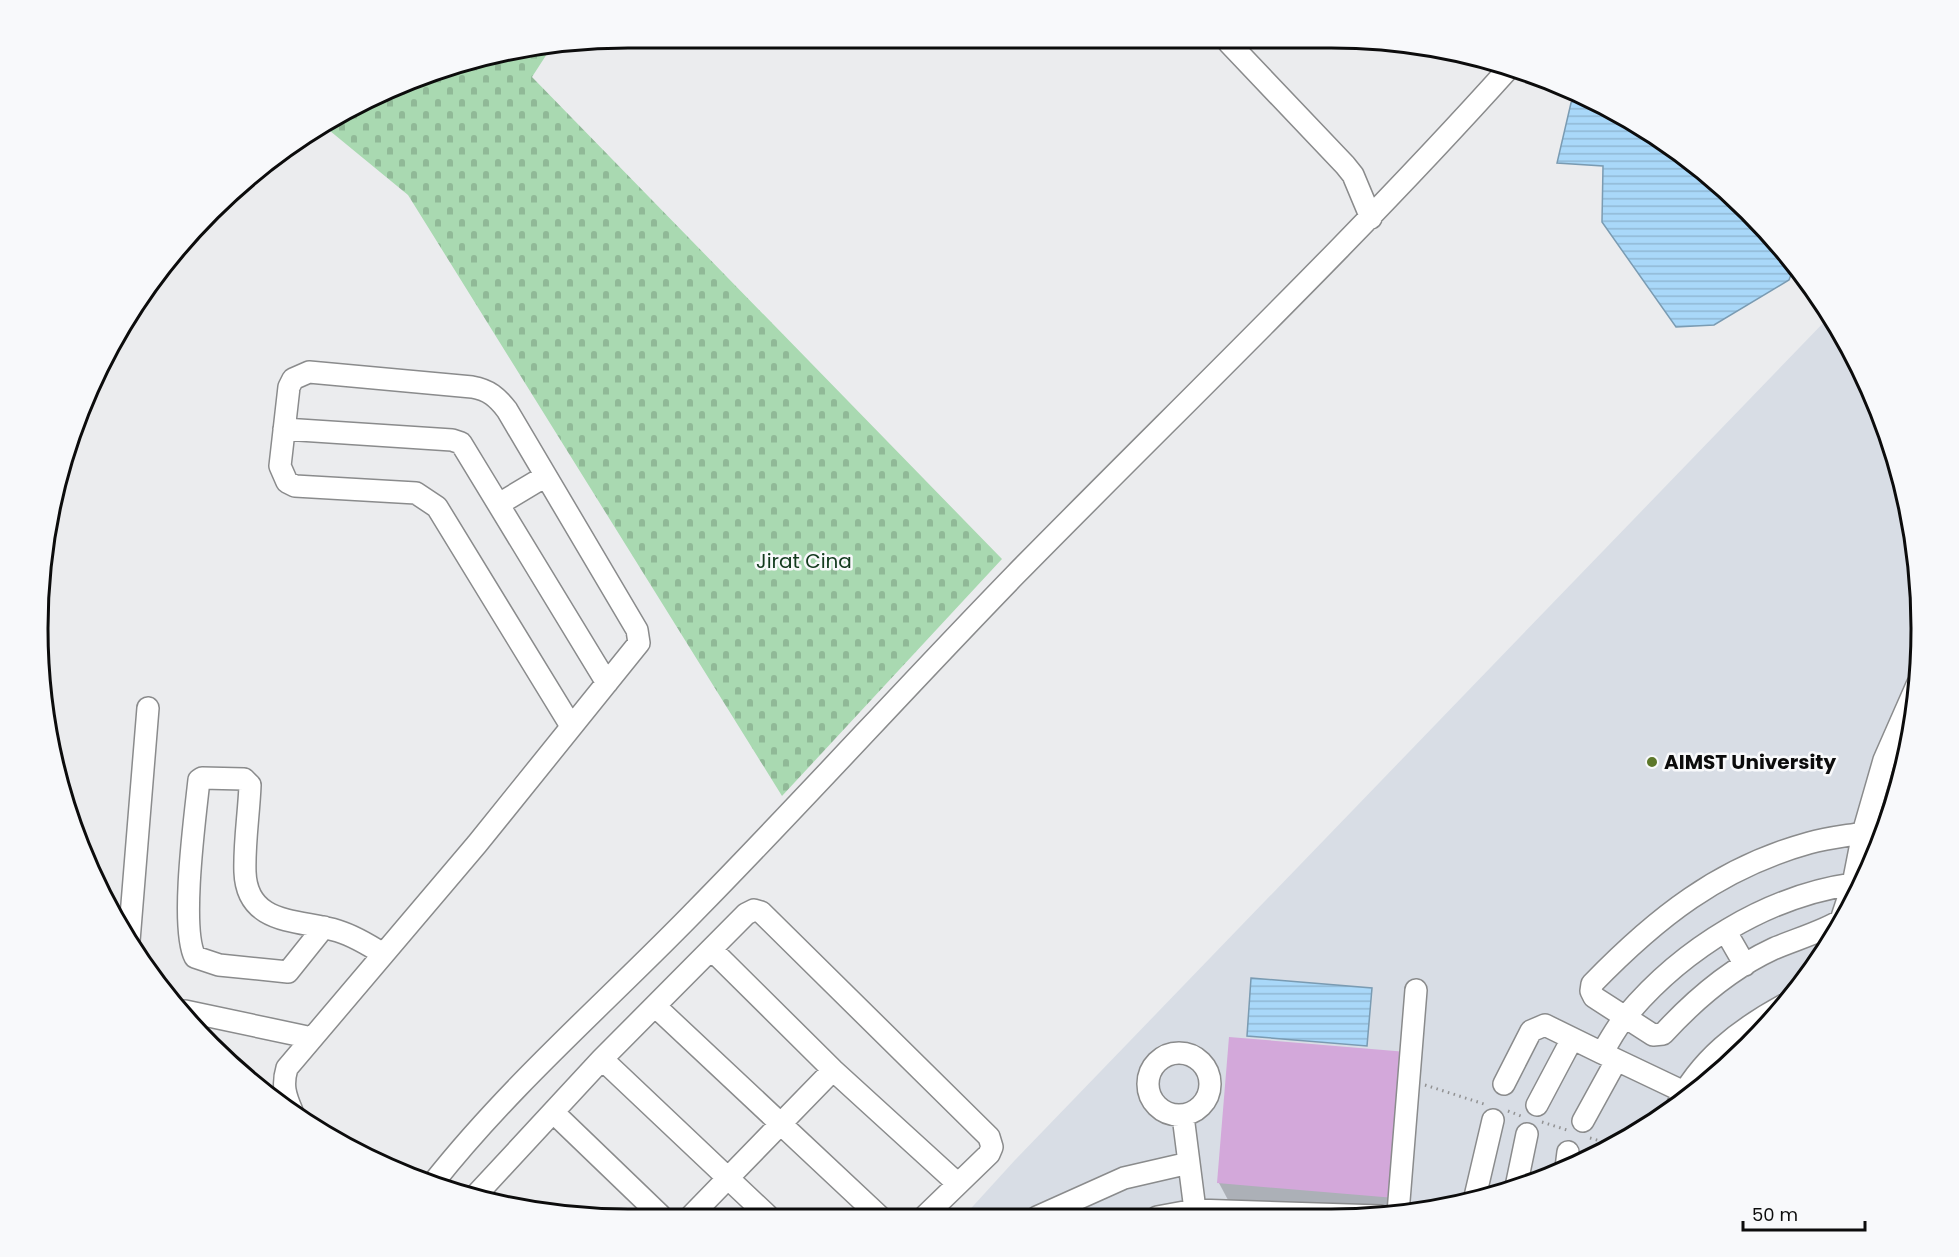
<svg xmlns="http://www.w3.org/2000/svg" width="1959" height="1257" font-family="Poppins,sans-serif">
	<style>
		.built { fill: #d8dde5 }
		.cemetery { fill: url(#cemetery-stones) }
		.water { fill: url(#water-rules); stroke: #7a9bb2; stroke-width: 1.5 }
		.shadow { fill: #0003 }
		.building { fill: #d3a8da }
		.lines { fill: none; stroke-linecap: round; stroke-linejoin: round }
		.minor-casing { stroke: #8a8b8c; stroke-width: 24 }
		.path { stroke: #929293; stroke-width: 3; stroke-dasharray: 1.5 4.5; stroke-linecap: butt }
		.minor { stroke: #fff; stroke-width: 21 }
		.poi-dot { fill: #5c772a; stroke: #f8f9fb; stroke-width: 2 }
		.labels { text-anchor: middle; stroke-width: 5; stroke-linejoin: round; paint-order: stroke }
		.park-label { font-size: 20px; fill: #123a1d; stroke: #f8f9fb }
		.poi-label { font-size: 20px; font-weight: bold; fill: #0c0c0c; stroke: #f8f9fb; text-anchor: start }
		.rim { fill: none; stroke: #0c0c0c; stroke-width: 3 }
	</style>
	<defs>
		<pattern id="cemetery-stones" width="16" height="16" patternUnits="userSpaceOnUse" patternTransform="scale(1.5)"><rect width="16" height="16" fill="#a9d9b1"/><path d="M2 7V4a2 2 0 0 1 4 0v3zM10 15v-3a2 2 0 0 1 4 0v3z" fill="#90b997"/></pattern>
		<pattern id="water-rules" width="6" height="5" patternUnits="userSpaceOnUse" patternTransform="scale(1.5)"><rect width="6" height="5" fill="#a9d8f9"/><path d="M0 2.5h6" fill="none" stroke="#90b8d4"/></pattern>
	</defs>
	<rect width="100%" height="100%" fill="#ebecee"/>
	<!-- built -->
	<path class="built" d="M1829 317 1860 367 1901 475 1920 590 1916 705 1890 818 1842 924 1775 1018 1691 1097 1592 1158 1484 1199 1369 1218 964 1216 1015 1160Z"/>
	<!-- cemetery -->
	<path class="cemetery" d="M554 43 532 77 1002 559 782 796 408 195 324 126 439 69Z"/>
	<!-- water -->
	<path class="water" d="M1580 94 1592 98 1720 184 1795 264 1789 280 1714 325 1676 327 1602 222 1603 166 1557 163 1571 103Z
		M1251 978 1372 988 1367 1046 1247 1036Z"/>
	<!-- shadow -->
	<path class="shadow" d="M1406 1053 1397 1214 1228 1200 1219 1183Z"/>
	<!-- building -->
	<path class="building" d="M1229 1037 1407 1052 1395 1198 1217 1183Z"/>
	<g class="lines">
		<!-- minor casing -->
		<g class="minor-casing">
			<path id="minor" d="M1229 43 1345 165 1353 175 1371 218
				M284 429 452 440 461 443 607 683
				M499 504 544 477
				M1853 884 1841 920C1827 930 1791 941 1773 949 1730 969 1695 999 1663 1034L1653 1035 1594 997 1591 991 1592 984C1656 918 1719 868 1809 843 1827 838 1846 836 1863 833L1884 760 1917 685
				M324 927 288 972 219 965 195 957C180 928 195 817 199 780L202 778 244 779 250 785C249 813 244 843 245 872 247 926 299 919 338 931 354 936 369 945 383 954
				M1726 932 1745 965
				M129 941 148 708
				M712 950 833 1070 958 1184
				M655 1006 879 1216
				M185 1011 312 1038
				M1148 1084a31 31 0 1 1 62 0a31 31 0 1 1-62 0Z
				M602 1059 767 1215
				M1504 1084 1531 1031 1545 1025 1602 1053
				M1684 1092 1602 1053C1610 1040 1617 1026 1627 1015 1682 949 1767 896 1853 884L1863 833
				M1537 1105 1572 1039
				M1677 1106C1699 1060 1740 1029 1784 1005
				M292 1111C285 1095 282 1085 287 1068L477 844 639 643 637 630 507 410C497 397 489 390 472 387L309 372 293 379 289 387 280 466 287 482 295 486 416 493 437 507 571 726
				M553 1112 660 1215
				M1183 1116 1195 1210
				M1583 1121 1616 1061
				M1566 1168 1568 1152
				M433 1183C512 1083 610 999 698 908 805 799 908 685 1015 575 1181 406 1352 243 1510 67
				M1516 1187 1527 1134
				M477 1194 602 1059 746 914 754 910 761 912 989 1137 992 1147 989 1154 925 1216
				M1474 1201 1493 1120
				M1398 1213 1416 990
				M692 1215 833 1070
				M1037 1217 1124 1178 1189 1163
				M1157 1217 1195 1210 1380 1216"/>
		</g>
		<!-- path -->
		<path class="path" d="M1425 1085 1484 1104
			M1508 1111 1521 1116
			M1542 1122 1567 1130
			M1590 1138 1614 1145"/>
		<!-- minor -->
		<use href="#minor" class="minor"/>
	</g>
	<!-- markers -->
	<circle class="poi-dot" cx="1652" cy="762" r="6"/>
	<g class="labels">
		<!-- park labels -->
		<g class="park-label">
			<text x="804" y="568">Jirat Cina</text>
		</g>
		<!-- poi labels -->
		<g class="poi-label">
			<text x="1664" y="769">AIMST University</text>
		</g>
	</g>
	<!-- crop -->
	<path d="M0 0H1959V1257H0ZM628 48H1331A580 580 0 0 1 1911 628V629A580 580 0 0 1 1331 1209H628A580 580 0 0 1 48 629V628A580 580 0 0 1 628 48Z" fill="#f8f9fb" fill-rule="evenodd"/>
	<path class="rim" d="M628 48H1331A580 580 0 0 1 1911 628V629A580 580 0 0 1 1331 1209H628A580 580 0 0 1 48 629V628A580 580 0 0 1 628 48Z"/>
	<!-- scale -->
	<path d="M1743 1221v9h122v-9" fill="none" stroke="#0c0c0c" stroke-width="3"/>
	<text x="1752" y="1221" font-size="18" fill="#0c0c0c" stroke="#f8f9fb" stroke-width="4.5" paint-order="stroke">50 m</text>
</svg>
